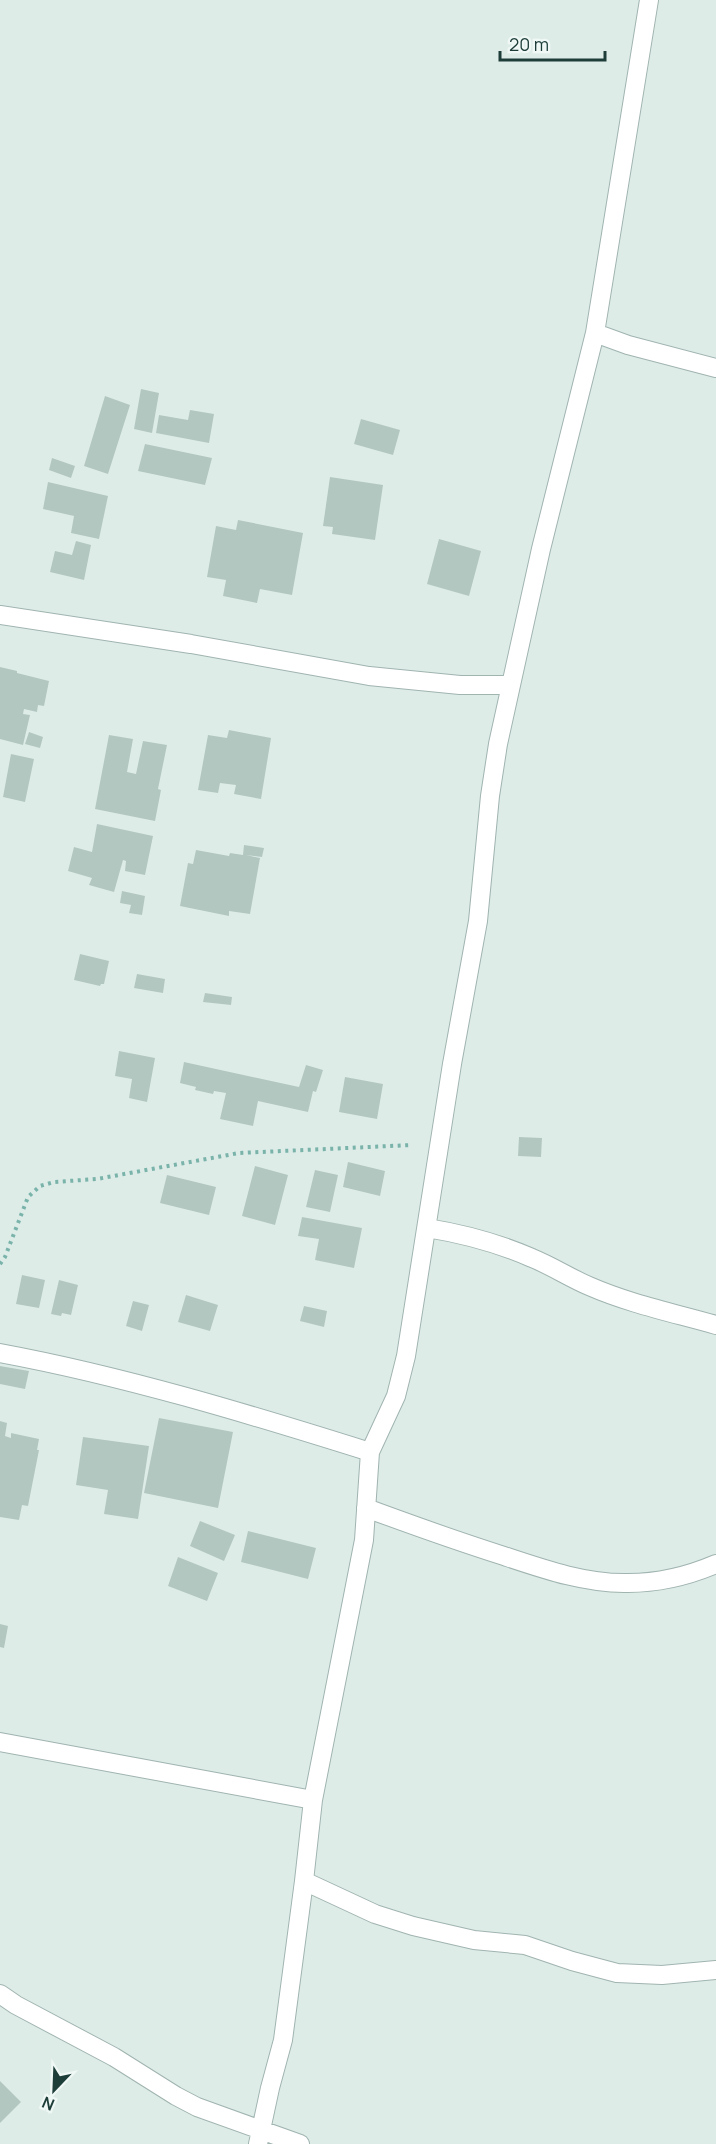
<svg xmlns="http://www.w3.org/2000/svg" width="716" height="2144" font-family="Manrope,sans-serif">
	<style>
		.building { fill: #b3c7c1 }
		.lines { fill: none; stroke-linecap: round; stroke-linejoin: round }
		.minor-casing { stroke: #a0b4b0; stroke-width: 20 }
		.path { stroke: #7ab3aa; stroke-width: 4; stroke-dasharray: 3 4.5; stroke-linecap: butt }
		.minor { stroke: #fff; stroke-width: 18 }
	</style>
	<rect width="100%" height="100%" fill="#deece8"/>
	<!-- building -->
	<path class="building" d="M141 389 159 393 152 433 134 429Z
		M105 396 130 405 108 474 84 466Z
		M190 410 214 414 209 443 156 433 159 415 188 420Z
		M361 419 400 430 393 455 354 444Z
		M145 444 212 458 205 485 138 471Z
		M52 458 75 466 71 478 49 470Z
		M330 477 383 485 375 540 332 534 333 527 323 526Z
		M48 482 108 496 99 539 71 533 74 516 43 509Z
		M238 520 303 533 292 595 260 589 257 603 223 596 226 580 207 577 216 526 236 530Z
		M439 539 481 551 469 596 427 584Z
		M76 541 91 545 84 580 50 572 55 551 72 555Z
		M0 667 17 671V673L49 681 44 706 38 705 37 712 24 709 23 714 30 715 23 745 0 739Z
		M229 730 271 738 261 799 234 794 236 785 220 783 218 793 198 790 208 735 227 738Z
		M29 732 43 737 40 748 25 744Z
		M109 735 133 739 127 772 136 774 143 741 167 745 158 789 161 790 155 821 95 809Z
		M11 754 34 759 25 802 3 797Z
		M97 824 153 836 145 875 125 871 126 861 123 860 114 892 89 885 92 878 68 871 74 847 92 852Z
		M244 845 264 848 262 857 246 855 260 858 250 914 229 911V916L180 906 188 863 193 864 196 850 229 856 230 853 243 855Z
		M122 891 145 896 142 915 129 913 131 905 120 903Z
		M80 954 109 961 104 984H101L100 986 74 980Z
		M137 974 165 979 163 993 134 988Z
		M205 993 232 997 231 1005 203 1002Z
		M119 1051 155 1058 147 1102 129 1098 132 1079 115 1076Z
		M184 1062 299 1087 306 1065 323 1070 316 1092 313 1091 308 1112 258 1101 253 1126 220 1119 226 1093 214 1091 213 1094 195 1090 196 1087 180 1083Z
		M345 1077 383 1084 377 1119 339 1112Z
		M519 1137 542 1138 541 1157 518 1156Z
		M348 1162 385 1171 380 1196 343 1187Z
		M255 1166 288 1175 275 1225 242 1216Z
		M315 1170 338 1175 330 1212 306 1207Z
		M167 1175 216 1187 209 1215 160 1203Z
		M302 1217 362 1228 354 1268 315 1260 319 1239 298 1236Z
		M22 1275 45 1280 39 1308 16 1304Z
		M59 1280 78 1285 71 1315 62 1313 61 1316 51 1314Z
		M186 1295 218 1305 210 1331 178 1322Z
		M133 1301 149 1305 142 1331 126 1326Z
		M304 1306 327 1311 324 1327 300 1321Z
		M0 1366 29 1371 25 1389 0 1384Z
		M159 1418 233 1432 218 1508 144 1493Z
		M0 1421 7 1423 5 1436 11 1438V1433L39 1439 37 1450H39L28 1506 22 1505 19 1520 0 1517Z
		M83 1437 149 1446 138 1519 104 1514 108 1490 76 1485Z
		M200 1521 235 1535 224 1561 190 1546Z
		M248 1531 316 1548 308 1579 241 1562Z
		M178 1557 218 1573 207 1601 168 1586Z
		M0 1624 8 1626 4 1648 0 1647Z
		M0 2081 21 2102 0 2123Z"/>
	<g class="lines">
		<!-- minor casing -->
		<g class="minor-casing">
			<path id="minor" d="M595 333 628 345 716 368
				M0 615 191 644 369 676 460 685H510
				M427 1228C464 1234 498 1243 532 1258 552 1266 570 1278 589 1286 630 1304 674 1313 716 1325
				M0 1353C124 1376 249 1414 370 1452
				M366 1508C412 1525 457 1541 504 1556 543 1569 586 1584 628 1583 658 1583 688 1576 716 1564
				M0 1742 313 1800
				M304 1881 375 1914 413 1926 474 1940 525 1945 572 1961 617 1973 662 1975 716 1970
				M0 1994 16 2005 114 2057 176 2096 197 2107 300 2144
				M258 2144 270 2088 283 2040 304 1881 313 1800 364 1540 370 1452 396 1396 406 1356 452 1064 478 921 490 796 498 744 541 549 595 333 649 0"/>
		</g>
		<!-- path -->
		<path class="path" d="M0 1264 5 1257 28 1197 40 1186 54 1182 97 1179 239 1153 412 1145"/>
		<!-- minor -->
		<use href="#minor" class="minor"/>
	</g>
	<!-- north arrow -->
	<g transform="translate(54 2090) rotate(203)" stroke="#eff8f5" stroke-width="4.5" paint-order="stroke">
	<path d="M0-4.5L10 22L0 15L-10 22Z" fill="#1d3d39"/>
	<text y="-9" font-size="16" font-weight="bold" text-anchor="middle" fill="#1d3d39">N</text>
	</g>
	<!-- scale -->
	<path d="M500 51v9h105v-9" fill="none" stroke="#1d3d39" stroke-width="3"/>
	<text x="509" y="51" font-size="18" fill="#1d3d39" stroke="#eff8f5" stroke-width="4.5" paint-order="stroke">20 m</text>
</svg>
